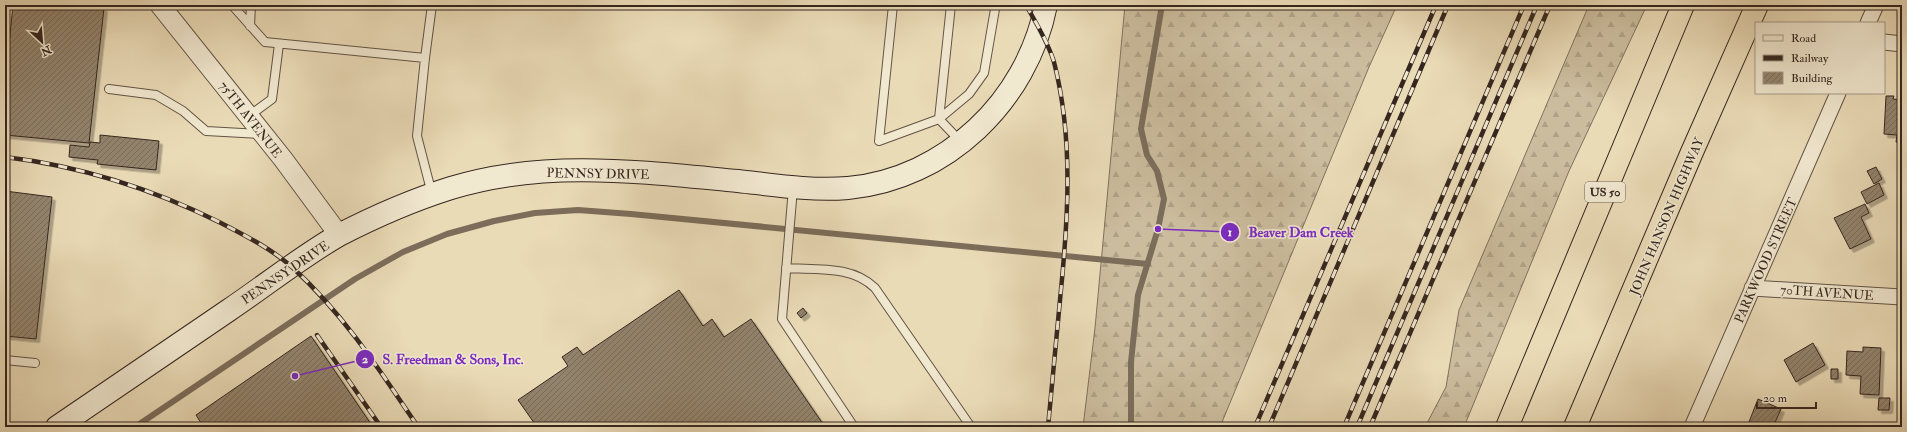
<svg xmlns="http://www.w3.org/2000/svg" width="1907" height="432" font-family="'IM FELL Double Pica',serif">
	<style>
		.forest { fill: url(#forest-firs); stroke: #80715e }
		.lines { fill: none; stroke-linecap: round; stroke-linejoin: round }
		.stream { stroke: #7c6d5b; stroke-width: 6 }
		.building { fill: url(#building-hatch); stroke: #35261f; filter: url(#shadow) }
		.service-casing { stroke: #625345; stroke-width: 10 }
		.minor-casing { stroke: #625345; stroke-width: 17 }
		.tertiary-casing { stroke: #625345; stroke-width: 21 }
		.secondary-casing { stroke: #35261f; stroke-width: 24 }
		.motorway-casing { stroke: #35261f; stroke-width: 24 }
		.service { stroke: #f1e8d0; stroke-width: 8 }
		.minor { stroke: #f1e8d0; stroke-width: 15 }
		.tertiary { stroke: #f1e8d0; stroke-width: 19 }
		.secondary { stroke: #f1e8d0; stroke-width: 22 }
		.motorway { stroke: #eadbb7; stroke-width: 22 }
		.rail-casing { stroke: #35261f; stroke-width: 4.5 }
		.rail { stroke: #f1e8d0; stroke-width: 3; stroke-dasharray: 9; stroke-linecap: butt }
		.labels { text-anchor: middle; stroke-width: 3; stroke-linejoin: round; paint-order: stroke }
		.shield { fill: #f1e8d0; stroke: #6d6054; stroke-width: 1 }
		.shield-label { font-size: 12px; font-weight: bold; fill: #35261f }
		.street-label { font-size: 13px; fill: #35261f; stroke: #f1e8d0 }
		.leader { fill: none; stroke: #7b2cbf; stroke-width: 1.5 }
		.callout-dot { fill: #7b2cbf; stroke: #f1e8d0; stroke-width: 1.5 }
		.mark-label { font-size: 12px; text-anchor: middle; font-weight: bold; fill: #fff }
		.callout-label { font-size: 14px; text-anchor: middle; font-weight: bold; fill: #7b2cbf; stroke: #f1e8d0; stroke-width: 3; stroke-linejoin: round; paint-order: stroke }
	</style>
	<defs>
		<pattern id="forest-firs" width="22" height="20" patternUnits="userSpaceOnUse"><rect width="22" height="20" fill="#cbbc9d"/><path d="M5 1l3.5 6h-7zM16 11l3.5 6h-7z" fill="#afa187"/></pattern>
		<pattern id="building-hatch" width="6" height="6" patternUnits="userSpaceOnUse"><rect width="6" height="6" fill="#93846e"/><path d="M-1 1l2-2M0 6l6-6M5 7l2-2" fill="none" stroke="#796c5a"/></pattern>
		<filter id="shadow"><feDropShadow dx="3.5" dy="3.5" stdDeviation="0" flood-color="#0004"/></filter>
	</defs>
	<rect width="100%" height="100%" fill="#eadbb7"/>
	<filter id="stains"><feTurbulence type="fractalNoise" baseFrequency=".005" numOctaves="4"/><feColorMatrix values="0 0 0 0 .2 0 0 0 0 .09 0 0 0 0 .02 0 0 0 .5 -.17"/></filter>
	<radialGradient id="worn" r=".72"><stop offset=".6" stop-color="#630" stop-opacity="0"/><stop offset="1" stop-color="#630" stop-opacity=".3"/></radialGradient>
	<!-- forest -->
	<path class="forest" d="M1125 5H1397L1369 67 1220 427H1083L1095 328Z
		M1589 5H1647L1569 171 1464 427H1425L1446 387 1459 310Z"/>
	<g class="lines">
		<!-- stream -->
		<path class="stream" d="M135 427 355 279 403 252 447 234 494 221 535 213 578 210 631 214 1148 264
			M1131 427V362L1138 295 1158 229 1164 199 1157 171 1147 155 1141 129 1162 5"/>
	</g>
	<!-- building -->
	<path class="building" d="M13 5H78L104 8 89 143 5 135V84Z
		M1886 96H1894L1893 99 1902 100V143L1896 142 1897 135 1884 134Z
		M100 135 159 141 156 170 97 164 98 160 69 157 70 145 89 147 90 142 100 143Z
		M1876 167 1882 179 1874 184 1867 171Z
		M1879 183 1884 195 1867 204 1861 192Z
		M5 191 52 197 36 339 5 336Z
		M1865 204 1869 213 1861 217 1871 239 1850 249 1834 218Z
		M1902 230V254H1900Z
		M679 290 703 326 712 319 724 337 751 319 825 427H537L518 400 568 366 562 357 577 347 583 355Z
		M803 308 807 313 801 318 797 313Z
		M311 336 373 427H196L201 423 196 415Z
		M1813 343 1825 365 1796 382 1784 360Z
		M1863 347 1881 348 1879 395 1860 394 1861 376 1846 375 1847 351 1863 352Z
		M1831 369H1838V379H1831Z
		M1879 398H1890L1889 410H1878Z
		M1758 399 1781 409 1773 427H1747Z"/>
	<g class="lines">
		<!-- service casing -->
		<g class="service-casing">
			<path id="service" d="M232 5 265 42 425 58 417 136 432 194
				M893 5 879 141 939 119 969 94 984 73 995 9 992 5
				M250 26 251 5
				M425 58 432 5
				M109 89 156 95 183 111 206 131 260 134
				M249 116 272 99 279 44
				M939 119 951 5
				M939 119 961 142
				M793 188 782 319 854 427
				M786 268C816 270 852 265 875 288L971 427
				M5 360 35 363"/>
		</g>
		<!-- minor casing -->
		<g class="minor-casing">
			<path id="minor" d="M1868 23 1876 5
				M1884 42 1902 44
				M1752 288 1902 297
				M1692 427 1838 93"/>
		</g>
		<!-- tertiary casing -->
		<g class="tertiary-casing">
			<path id="tertiary" d="M160 5 283 159 339 235"/>
		</g>
		<!-- secondary casing -->
		<g class="secondary-casing">
			<path id="secondary" d="M57 427C114 388 172 349 229 310 266 285 301 257 339 235 372 218 416 199 451 188 545 159 642 172 738 181 774 185 811 191 848 188 946 179 1027 101 1046 5"/>
		</g>
		<!-- motorway casing -->
		<g class="motorway-casing">
			<path id="motorway" d="M1507 427 1683 5
				M1575 427 1692 152 1757 5"/>
		</g>
		<!-- service -->
		<use href="#service" class="service"/>
		<!-- minor -->
		<use href="#minor" class="minor"/>
		<!-- tertiary -->
		<use href="#tertiary" class="tertiary"/>
		<!-- secondary -->
		<use href="#secondary" class="secondary"/>
		<!-- motorway -->
		<use href="#motorway" class="motorway"/>
		<!-- rail casing -->
		<g class="rail-casing">
			<path id="rail" d="M1026 5C1036 23 1048 42 1054 62 1074 140 1068 221 1060 300 1056 342 1052 385 1048 427
				M5 157C80 166 153 189 221 223 246 236 272 249 293 268 345 316 379 369 418 427
				M317 335 381 427
				M1255 427 1436 5
				M1269 427 1448 5
				M1344 427 1524 5
				M1357 427 1537 5
				M1370 427 1550 5"/>
		</g>
		<!-- rail -->
		<use href="#rail" class="rail"/>
	</g>
	<g class="labels">
		<!-- shield labels -->
		<rect class="shield" x="1585" y="182" width="40" height="20" rx="3"/>
		<g class="shield-label">
			<text x="1605" y="196">US 50</text>
		</g>
		<!-- street labels -->
		<g class="street-label">
			<text transform="translate(251 119) rotate(52)" y="5">75TH AVENUE</text>
			<text transform="translate(598 173) rotate(1)" y="5">PENNSY DRIVE</text>
			<text transform="translate(1666 216) rotate(-67)" y="5">JOHN HANSON HIGHWAY</text>
			<text transform="translate(1765 260) rotate(-66)" y="5">PARKWOOD STREET</text>
			<text transform="translate(285 272) rotate(-34)" y="5">PENNSY DRIVE</text>
			<text transform="translate(1827 292) rotate(4)" y="5">70TH AVENUE</text>
		</g>
	</g>
	<!-- callouts -->
	<path class="leader" d="M1158 229L1230 232M295 376L365 359"/>
	<g class="callout-dot">
		<circle cx="1158" cy="229" r="4"/>
		<circle cx="295" cy="376" r="4"/>
		<circle cx="1230" cy="232" r="10"/>
		<circle cx="365" cy="359" r="10"/>
	</g>
	<g class="mark-label">
		<text x="1230" y="236">1</text>
		<text x="365" y="363">2</text>
	</g>
	<g class="callout-label">
		<text x="1301" y="237">Beaver Dam Creek</text>
		<text x="453" y="364">S. Freedman &amp; Sons, Inc.</text>
	</g>
	<!-- margin -->
	<rect width="1907" height="432" fill="none" stroke="#eadbb7" stroke-width="20"/>
	<rect x="6" y="6" width="1895" height="420" fill="none" stroke="#35261f" stroke-width="2"/>
	<rect x="10" y="10" width="1887" height="412" fill="none" stroke="#35261f"/>
	<!-- legend -->
	<rect x="1755" y="22" width="130" height="72" fill="#f1e8d0" stroke="#a69a89"/>
	<rect x="1763" y="35" width="20" height="6" fill="#f1e8d0" stroke="#a69a89"/>
	<text x="1791" y="42" font-size="12" fill="#35261f">Road</text>
	<rect x="1763" y="55" width="20" height="6" fill="#35261f" stroke="#a69a89"/>
	<text x="1791" y="62" font-size="12" fill="#35261f">Railway</text>
	<rect x="1763" y="72" width="20" height="12" fill="url(#building-hatch)" stroke="#a69a89"/>
	<text x="1791" y="82" font-size="12" fill="#35261f">Building</text>
	<!-- north arrow -->
	<g transform="translate(42 42) rotate(154)" stroke="#f1e8d0" stroke-width="3" paint-order="stroke">
	<path d="M0-3L7 15L0 10L-7 15Z" fill="#35261f"/>
	<text y="-6" font-size="11" font-weight="bold" text-anchor="middle" fill="#35261f">N</text>
	</g>
	<!-- scale -->
	<path d="M1757 402v6h59v-6" fill="none" stroke="#35261f" stroke-width="2"/>
	<text x="1763" y="402" font-size="12" fill="#35261f" stroke="#f1e8d0" stroke-width="3" paint-order="stroke">20 m</text>
	<rect width="100%" height="100%" filter="url(#stains)"/>
	<rect width="100%" height="100%" fill="url(#worn)"/>
</svg>
